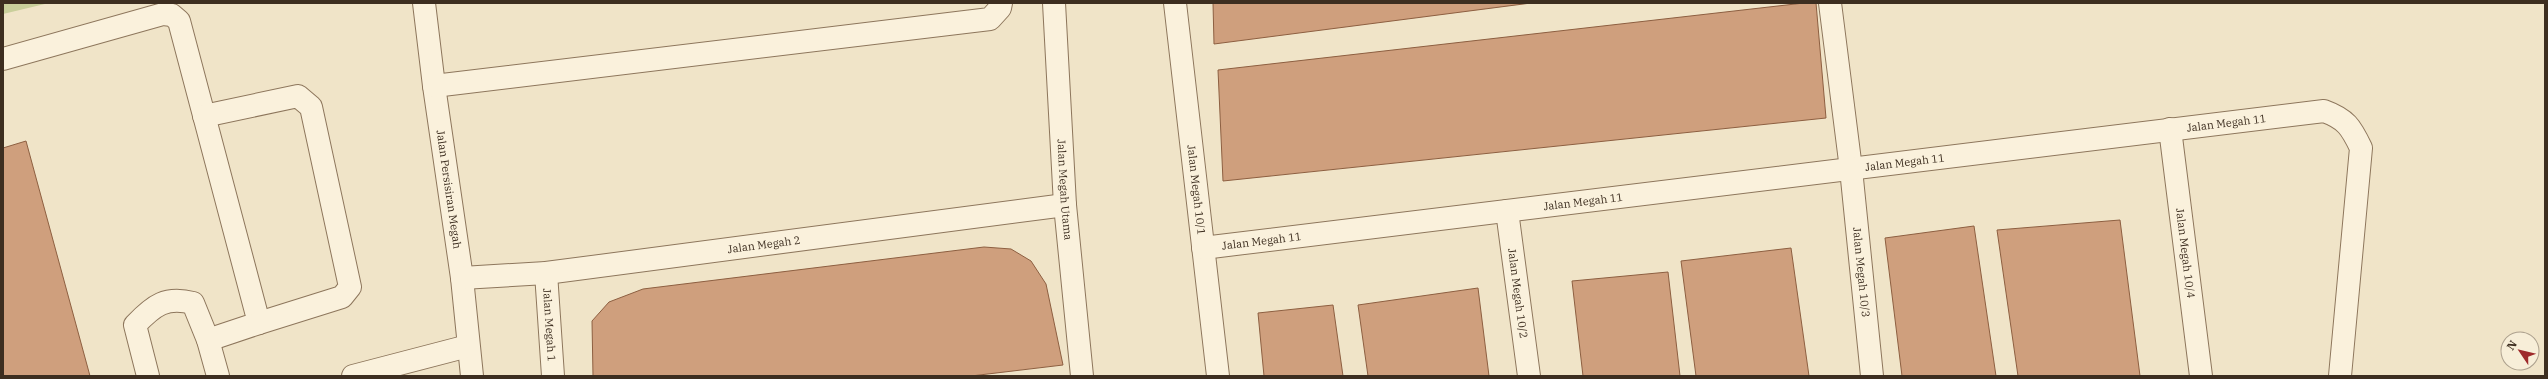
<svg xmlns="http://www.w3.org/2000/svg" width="2548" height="379" font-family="'IBM Plex Serif',serif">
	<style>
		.green { fill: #c9cf9b }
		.building { fill: #cf9f7d; stroke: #8d5f41 }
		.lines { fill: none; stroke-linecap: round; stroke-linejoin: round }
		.minor-casing { stroke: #8d765c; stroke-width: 24 }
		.minor { stroke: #faf1dc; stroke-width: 22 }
		.labels { text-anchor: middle; stroke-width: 4; stroke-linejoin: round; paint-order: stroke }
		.street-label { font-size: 11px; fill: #3d2e20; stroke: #f7eed8 }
	</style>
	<rect width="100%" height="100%" fill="#f0e4c8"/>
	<!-- green -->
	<path class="green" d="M3 3H49L3 14Z"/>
	<!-- building -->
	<path class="building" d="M1213 3H1531L1214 44Z
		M1804 3H1816L1826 118 1223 181 1218 70Z
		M26 141 90 376H3V148Z
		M2120 220 2140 376H2018L1997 230Z
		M1974 226 1996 376H1902L1885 238Z
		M984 247 1011 249 1031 261 1046 284 1063 365 971 376H593L592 321 609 302 643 289Z
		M1791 248 1809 376H1696L1681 261Z
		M1668 272 1680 376H1583L1572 281Z
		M1478 288 1489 376H1368L1358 305Z
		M1333 305 1343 376H1264L1258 313Z"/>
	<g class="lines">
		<!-- minor casing -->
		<g class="minor-casing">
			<g id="minor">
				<path id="s1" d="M424 3 434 86 462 278 472 376"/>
				<path id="s2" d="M1054 3 1065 205 1082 376"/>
				<path id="s3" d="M1175 3 1218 376"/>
				<path id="s4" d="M1830 3 1851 169 1872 376"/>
				<path d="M3 59 163 14 172 15 179 21 259 323 208 340"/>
				<path d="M434 86 990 19 1000 8 1001 3"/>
				<path d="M204 116 298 96 311 107 350 287 342 297 259 323"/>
				<path id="s5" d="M2170 129 2201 376"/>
				<path id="s6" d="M1507 211 1529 376"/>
				<path id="s7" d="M1203 248 2324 111C2346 119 2351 127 2361 148L2340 376"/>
				<path id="s8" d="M546 273 553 376"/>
				<path id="s9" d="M462 278 546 273 1065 205"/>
				<path d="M148 376 135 325C154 305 166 296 193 303L208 340 218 376"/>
				<path d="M353 376 468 346"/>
			</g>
		</g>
		<!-- minor -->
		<use href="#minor" class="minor"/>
	</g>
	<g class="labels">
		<!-- street labels -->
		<g class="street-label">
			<text dy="4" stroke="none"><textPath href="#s7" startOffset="1031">Jalan Megah 11</textPath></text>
			<text dy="4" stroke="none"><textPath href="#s7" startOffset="707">Jalan Megah 11</textPath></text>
			<text dy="4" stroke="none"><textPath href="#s1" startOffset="188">Jalan Persisiran Megah</textPath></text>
			<text dy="4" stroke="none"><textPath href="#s2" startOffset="187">Jalan Megah Utama</textPath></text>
			<text dy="4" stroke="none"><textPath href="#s3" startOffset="188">Jalan Megah 10/1</textPath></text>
			<text dy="4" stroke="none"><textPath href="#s7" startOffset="383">Jalan Megah 11</textPath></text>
			<text dy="4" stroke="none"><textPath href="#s7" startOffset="59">Jalan Megah 11</textPath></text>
			<text dy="4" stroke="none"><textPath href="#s9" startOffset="304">Jalan Megah 2</textPath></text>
			<text dy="4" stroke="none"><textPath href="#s5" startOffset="125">Jalan Megah 10/4</textPath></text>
			<text dy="4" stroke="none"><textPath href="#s4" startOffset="271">Jalan Megah 10/3</textPath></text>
			<text dy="4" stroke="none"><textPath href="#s6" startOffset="83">Jalan Megah 10/2</textPath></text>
			<text dy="4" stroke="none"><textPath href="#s8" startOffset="52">Jalan Megah 1</textPath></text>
		</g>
	</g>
	<!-- border -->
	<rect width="2548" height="379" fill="none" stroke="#3d2e20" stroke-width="8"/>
	<!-- north arrow -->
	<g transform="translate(2520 351) rotate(305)"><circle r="19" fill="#f7eed8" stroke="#ada18e"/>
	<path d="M0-3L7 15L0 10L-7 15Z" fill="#9e2a2b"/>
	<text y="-6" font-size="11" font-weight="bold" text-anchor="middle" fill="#3d2e20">N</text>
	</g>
</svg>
